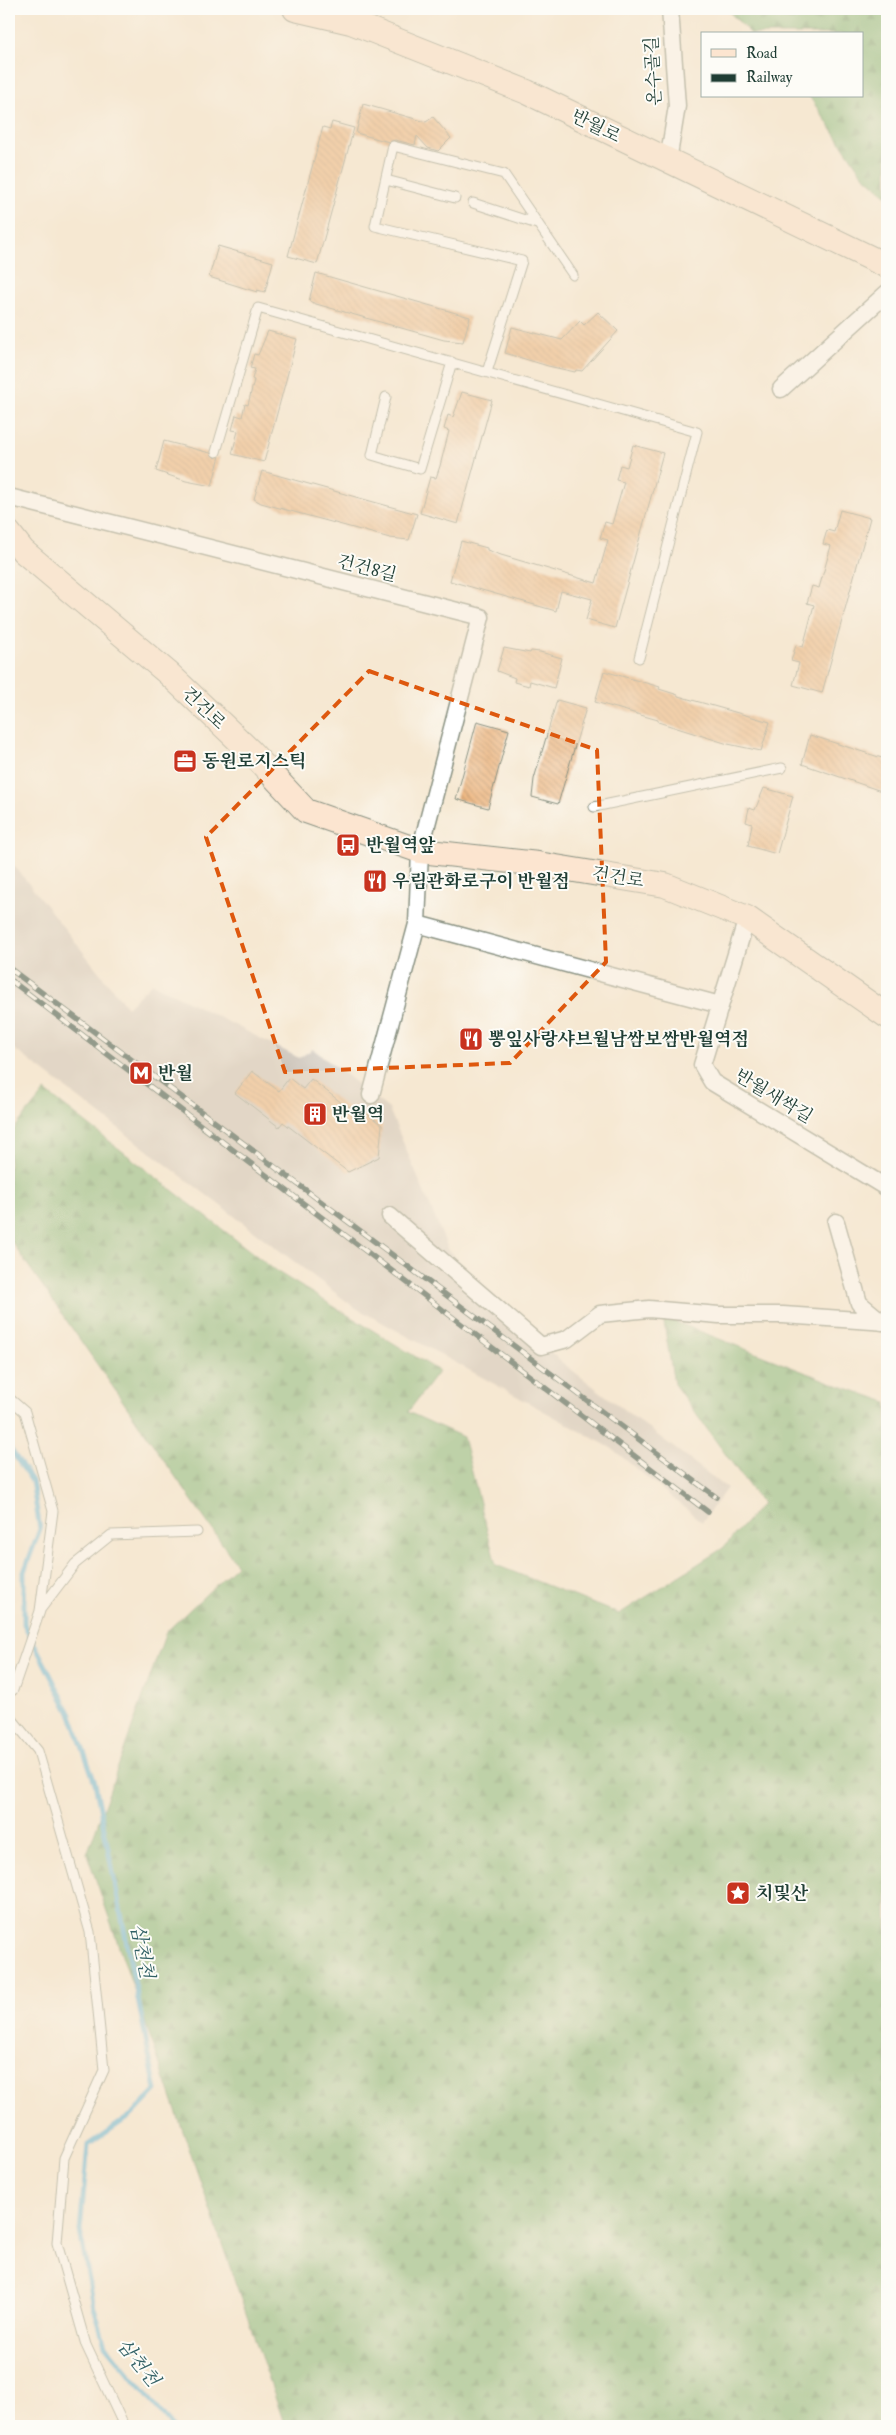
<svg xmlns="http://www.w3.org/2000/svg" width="896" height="2435" font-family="'IM FELL Double Pica','Noto Serif KR',serif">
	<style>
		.industrial { fill: #cbc2b8 }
		.forest { fill: url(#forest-firs); stroke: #4c7954 }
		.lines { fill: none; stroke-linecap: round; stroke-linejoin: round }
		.stream { stroke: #5cb3d8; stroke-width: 5 }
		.building { fill: url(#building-back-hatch) }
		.lane-casing { stroke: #8a9283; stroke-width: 11 }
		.street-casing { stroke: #8a9283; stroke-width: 19 }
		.secondary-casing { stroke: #8a9283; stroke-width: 26 }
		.lane { stroke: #fff; stroke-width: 9 }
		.street { stroke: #fff; stroke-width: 16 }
		.secondary { stroke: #fce5d0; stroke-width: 24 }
		.rail-casing { stroke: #1f3d34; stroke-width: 5.5 }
		.rail { stroke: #fdfcf7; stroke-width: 4; stroke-dasharray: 11; stroke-linecap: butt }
		.marked { fill: none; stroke: #de580e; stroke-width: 4; stroke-dasharray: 10 6; stroke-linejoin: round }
		.labels { text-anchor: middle; stroke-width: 4; stroke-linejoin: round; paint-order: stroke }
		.street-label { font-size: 18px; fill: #1f3d34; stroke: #fdfcf7 }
		.poi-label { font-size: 18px; font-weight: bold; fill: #1f3d34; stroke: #fdfcf7; text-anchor: start }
		.water-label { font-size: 19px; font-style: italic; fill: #316065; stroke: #fdfcf7 }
	</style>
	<defs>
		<pattern id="forest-firs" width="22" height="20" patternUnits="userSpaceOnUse" patternTransform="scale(1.25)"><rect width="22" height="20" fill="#7ab574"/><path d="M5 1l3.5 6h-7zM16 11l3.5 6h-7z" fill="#639460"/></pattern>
		<pattern id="building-back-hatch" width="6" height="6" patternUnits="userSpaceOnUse" patternTransform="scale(1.25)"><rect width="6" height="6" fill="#ecb37c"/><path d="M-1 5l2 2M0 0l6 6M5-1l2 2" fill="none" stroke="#bf9366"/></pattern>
	</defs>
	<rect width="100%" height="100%" fill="#fdfcf7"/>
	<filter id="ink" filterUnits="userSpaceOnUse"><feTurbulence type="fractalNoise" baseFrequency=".02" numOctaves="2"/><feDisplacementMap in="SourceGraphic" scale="10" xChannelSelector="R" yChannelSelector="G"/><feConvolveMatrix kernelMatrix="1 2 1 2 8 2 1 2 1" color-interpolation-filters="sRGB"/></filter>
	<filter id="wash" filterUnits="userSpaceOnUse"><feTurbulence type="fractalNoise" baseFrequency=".0096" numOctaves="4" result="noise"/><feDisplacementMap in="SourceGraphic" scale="20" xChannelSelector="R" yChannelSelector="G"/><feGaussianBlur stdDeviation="1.12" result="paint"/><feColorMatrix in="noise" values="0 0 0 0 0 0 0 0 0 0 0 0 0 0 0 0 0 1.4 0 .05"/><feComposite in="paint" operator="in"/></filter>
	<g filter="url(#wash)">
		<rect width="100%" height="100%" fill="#f6e8d2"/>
		<!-- industrial -->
		<path class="industrial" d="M9 859 127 1007 152 983 299 1058 313 1049 389 1109 449 1251 560 1361 727 1488 702 1522 611 1448 354 1307 9 1045Z"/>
		<!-- forest -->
		<path class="forest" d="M726 9H887V196L862 174 809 96H862V34H751Z
			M45 1091 276 1271 439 1371 408 1412 463 1437 496 1565 619 1614 723 1548 762 1504 674 1384 663 1317 835 1384 887 1402V2426H285L87 1854 166 1632 237 1565 9 1238V1135Z"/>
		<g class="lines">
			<!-- stream -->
			<path class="stream" d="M9 1447 32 1481 40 1529 24 1572V1624L71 1715 95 1783 156 2090 133 2114 88 2145 80 2231 94 2307 105 2345 172 2426"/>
		</g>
		<g id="blocks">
			<!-- building -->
			<path class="building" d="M363 104 426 122 433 117 451 138 438 151 428 148 417 136 415 145 395 140 389 142 356 133Z
				M332 122 354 128 317 264 288 256 323 127 330 129Z
				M218 246 273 262 265 292 257 290V292L209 277Z
				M316 273 470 317 463 342 444 340 316 304 309 301Z
				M598 312 618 331 582 371 576 370 575 372 548 366 505 353 512 327 562 340 580 321 584 325Z
				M268 331 297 339 264 462 232 454 238 431 232 430 236 415 242 417 245 404 248 405 254 380 252 379 255 369 250 368 254 354 258 355Z
				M462 392 492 400 458 524 420 513 430 477 436 478 440 466 449 431 444 429 448 415 453 417Z
				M164 441 210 453 215 458 220 456 212 486 186 481 156 471Z
				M633 445 663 453 615 628 586 620 592 599 561 591 556 611 450 581 461 541 487 548V550L501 555 596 583 608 540 600 538 605 522 612 524 624 482 616 480 620 465 627 467Z
				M262 471 417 514 409 540 390 538 261 503 254 499Z
				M840 510 870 518 822 693 793 685 799 663 791 661 796 645 803 647 814 605 807 603 812 586 819 588 831 546 823 544 827 530 834 532Z
				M504 648 530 653 531 651 540 652 562 658 554 688 530 681 529 686 514 682 515 678 497 671Z
				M604 671 660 687 659 689 678 695V696L770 722 761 751 728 744 658 722V720L595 702Z
				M557 700 586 708 558 804 532 797 534 779Z
				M477 721 509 730 488 808 456 799Z
				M810 735 885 759 884 762 887 763V793L802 764Z
				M764 788 793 796 777 854 748 846 752 824 746 822 749 808 755 810Z
				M252 1071 279 1091 289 1078 303 1089 311 1079 347 1107 356 1106 382 1125 379 1157 348 1172 283 1122 279 1127 235 1093Z"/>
		</g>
	</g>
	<g filter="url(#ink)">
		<use href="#blocks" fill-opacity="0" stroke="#8a9283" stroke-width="1"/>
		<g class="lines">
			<!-- lane casing -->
			<g class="lane-casing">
				<path id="lane" d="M386 180 455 198
					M473 203 537 224
					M487 372 522 261 375 226 393 146 504 174 573 275
					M386 397 372 455 420 469 452 362
					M216 452 258 308 697 432 639 658
					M594 807 782 768
					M9 1398 25 1412 53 1511 40 1611 13 1690 9 1693
					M40 1610 75 1564 111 1535 197 1532
					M9 1715 38 1751 90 1932 104 2070 64 2158 57 2243 86 2345 124 2426"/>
			</g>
			<!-- street casing -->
			<g class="street-casing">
				<path id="street" d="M668 161 677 106 670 9
					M781 389 887 293
					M9 497 481 617 420 851 417 924 371 1095
					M747 918 702 1065 712 1082 887 1188
					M417 924 720 1005
					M390 1216 541 1346 567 1339 600 1314 649 1309 719 1315H783L887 1322
					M836 1222 859 1303 882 1322"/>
			</g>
			<!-- secondary casing -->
			<g class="secondary-casing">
				<path id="secondary" d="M295 9 351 22 527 92 887 266
					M9 533 23 551 169 674 250 751 306 811 420 851 538 864 665 885 747 918 887 1016"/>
			</g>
			<!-- lane -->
			<use href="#lane" class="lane"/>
			<!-- street -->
			<use href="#street" class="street"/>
			<!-- secondary -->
			<use href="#secondary" class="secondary"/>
			<!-- rail casing -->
			<g class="rail-casing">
				<path id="rail" d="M9 968 716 1497
					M9 979 708 1512"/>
			</g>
			<!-- rail -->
			<use href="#rail" class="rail"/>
		</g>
	</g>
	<!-- marked area -->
	<path d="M0 0H896V2435H0ZM369 671 597 750 606 962 510 1063 285 1072 206 837Z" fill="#f6e8d2" fill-opacity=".55" fill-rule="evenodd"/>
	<path class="marked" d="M369 671 597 750 606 962 510 1063 285 1072 206 837Z"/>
	<!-- icons -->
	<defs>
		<g id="office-square" transform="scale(1.25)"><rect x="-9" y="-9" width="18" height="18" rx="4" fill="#c8321e" stroke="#fdfcf7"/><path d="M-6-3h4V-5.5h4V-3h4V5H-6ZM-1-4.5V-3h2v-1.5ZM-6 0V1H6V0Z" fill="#fff"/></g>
		<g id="bus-square" transform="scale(1.25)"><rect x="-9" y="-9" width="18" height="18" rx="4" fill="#c8321e" stroke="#fdfcf7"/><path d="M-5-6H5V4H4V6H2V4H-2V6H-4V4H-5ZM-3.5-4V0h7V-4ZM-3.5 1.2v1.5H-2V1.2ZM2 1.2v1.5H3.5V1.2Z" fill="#fff"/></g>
		<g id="restaurant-square" transform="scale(1.25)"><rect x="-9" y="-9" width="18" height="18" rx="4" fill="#c8321e" stroke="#fdfcf7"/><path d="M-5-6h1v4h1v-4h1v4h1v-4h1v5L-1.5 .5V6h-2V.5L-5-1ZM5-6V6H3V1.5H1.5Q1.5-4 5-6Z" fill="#fff"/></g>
		<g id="metro-square" transform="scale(1.25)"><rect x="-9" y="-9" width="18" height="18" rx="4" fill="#c8321e" stroke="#fdfcf7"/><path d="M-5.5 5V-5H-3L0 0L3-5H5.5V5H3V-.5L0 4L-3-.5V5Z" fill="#fff"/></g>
		<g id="building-square" transform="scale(1.25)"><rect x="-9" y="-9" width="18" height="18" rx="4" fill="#c8321e" stroke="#fdfcf7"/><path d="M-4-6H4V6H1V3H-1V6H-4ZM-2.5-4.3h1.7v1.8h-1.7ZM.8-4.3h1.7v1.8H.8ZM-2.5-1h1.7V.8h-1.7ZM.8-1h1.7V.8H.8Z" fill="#fff"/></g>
		<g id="sight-square" transform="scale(1.25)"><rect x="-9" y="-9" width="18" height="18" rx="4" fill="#c8321e" stroke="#fdfcf7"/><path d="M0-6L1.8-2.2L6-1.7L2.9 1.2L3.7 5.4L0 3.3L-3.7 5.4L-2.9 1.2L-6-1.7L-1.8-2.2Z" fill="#fff"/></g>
	</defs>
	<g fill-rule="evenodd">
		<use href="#office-square" x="185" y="761"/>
		<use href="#bus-square" x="348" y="845"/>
		<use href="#restaurant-square" x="375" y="881"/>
		<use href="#restaurant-square" x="471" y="1039"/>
		<use href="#metro-square" x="141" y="1073"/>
		<use href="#building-square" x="315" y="1114"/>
		<use href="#sight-square" x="738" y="1893"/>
	</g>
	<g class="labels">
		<!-- street labels -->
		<g class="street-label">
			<text transform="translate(653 71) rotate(-93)" y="6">온수골길</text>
			<text transform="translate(596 126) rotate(26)" y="6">반월로</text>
			<text transform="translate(367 568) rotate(14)" y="6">건건8길</text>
			<text transform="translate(204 708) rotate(44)" y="6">건건로</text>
			<text transform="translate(618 877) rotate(9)" y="6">건건로</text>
			<text transform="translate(774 1096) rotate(31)" y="6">반월새싹길</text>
		</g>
		<!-- poi labels -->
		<g class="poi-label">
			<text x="202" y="767">동원로지스틱</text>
			<text x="366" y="851">반월역앞</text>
			<text x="392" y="887">우림관화로구이 반월점</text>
			<text x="488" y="1045">뽕잎사랑샤브월남쌈보쌈반월역점</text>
			<text x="158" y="1079">반월</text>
			<text x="332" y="1120">반월역</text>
			<text x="756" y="1899">치및산</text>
		</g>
		<!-- water labels -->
		<g class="water-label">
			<text transform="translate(143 1951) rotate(79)" y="7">삼천천</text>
			<text transform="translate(139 2362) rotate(51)" y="7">삼천천</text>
		</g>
	</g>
	<!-- margin -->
	<rect width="896" height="2435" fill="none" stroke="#fdfcf7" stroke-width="30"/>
	<!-- legend -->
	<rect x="701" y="32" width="162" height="65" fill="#fdfcf7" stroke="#a4b0a9"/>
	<rect x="711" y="49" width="25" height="8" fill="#fce5d0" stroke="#a4b0a9"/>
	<text x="746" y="58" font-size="15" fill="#1f3d34">Road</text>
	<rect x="711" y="74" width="25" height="8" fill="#1f3d34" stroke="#a4b0a9"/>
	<text x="746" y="82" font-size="15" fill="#1f3d34">Railway</text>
</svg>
